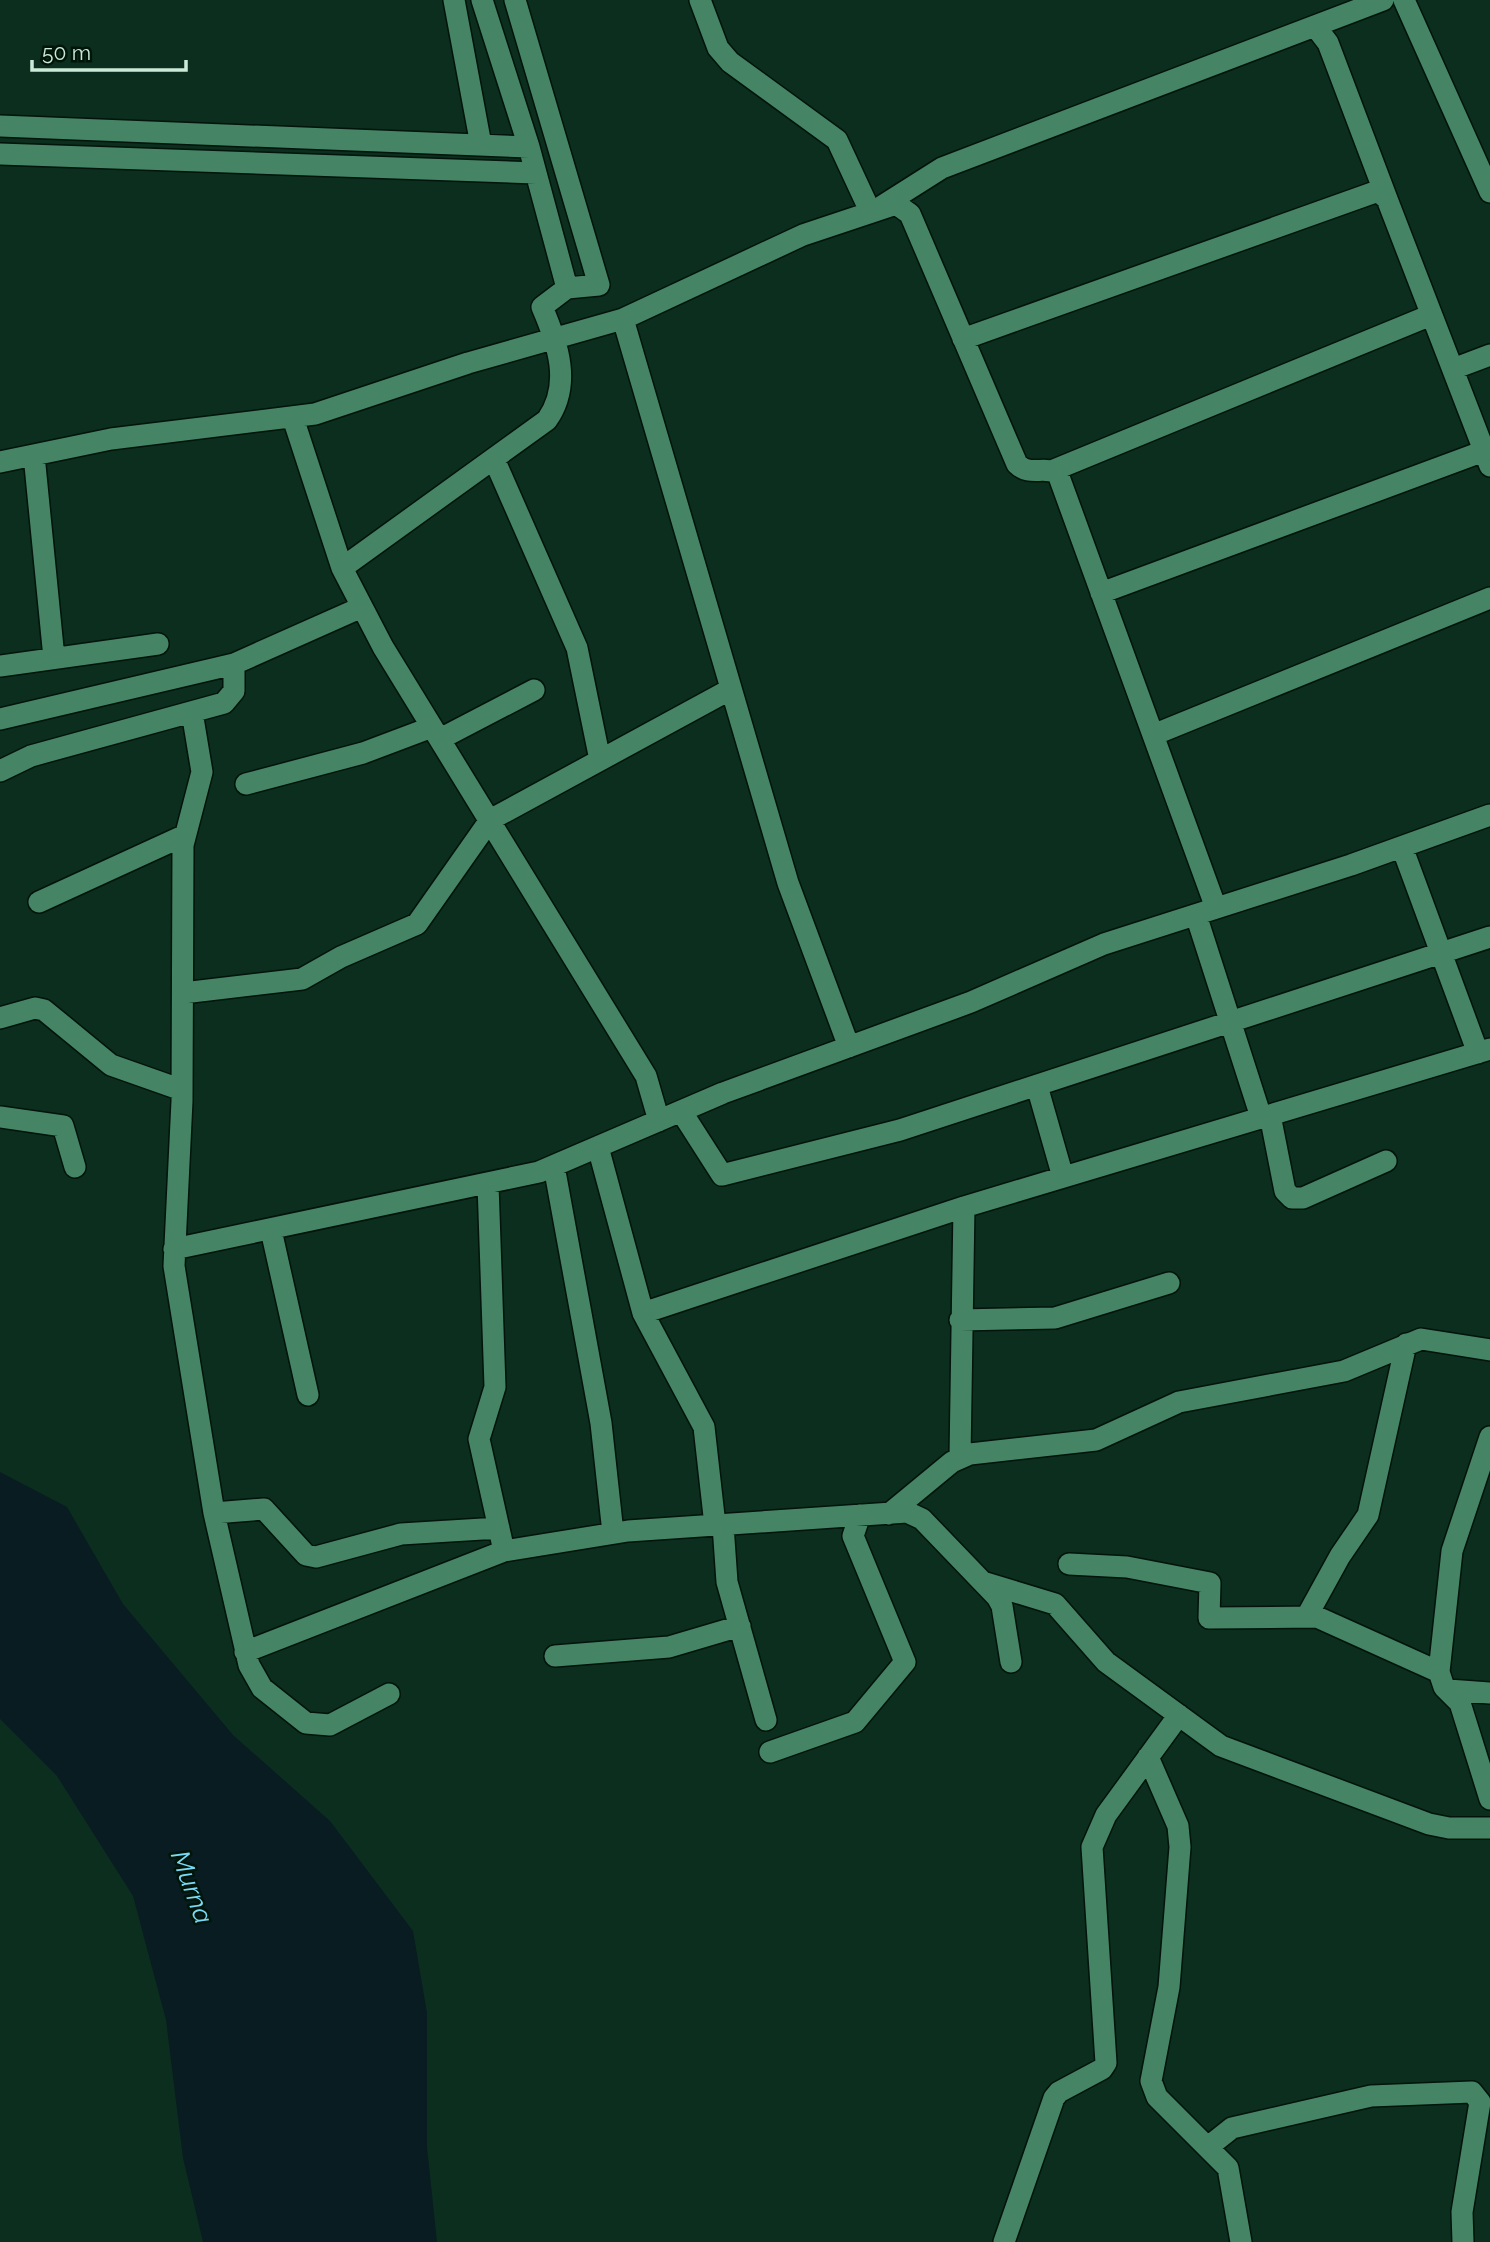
<svg xmlns="http://www.w3.org/2000/svg" width="1490" height="2242" font-family="Raleway,sans-serif">
	<style>
		.water { fill: #081c21 }
		.lines { fill: none; stroke-linecap: round; stroke-linejoin: round }
		.street-casing { stroke: #02140b; stroke-width: 24 }
		.street { stroke: #458464; stroke-width: 21 }
		.labels { text-anchor: middle; stroke-width: 5; stroke-linejoin: round; paint-order: stroke }
		.water-label { font-size: 26px; font-style: italic; fill: #79daf7; stroke: #001509 }
	</style>
	<rect width="100%" height="100%" fill="#0c2e1e"/>
	<!-- water -->
	<path class="water" d="M0 1472 67 1507 123 1604 233 1735 330 1821 413 1931 427 2013V2147L437 2242H203L183 2158 166 2020 133 1896 57 1776 0 1719Z"/>
	<g class="lines">
		<!-- street casing -->
		<g class="street-casing">
			<path id="street" d="M454 0 481 145
				M482 0 529 147 567 288
				M700 0 718 48 730 62 837 140 870 211
				M1404 0 1490 192
				M1315 26 1328 43 1387 199
				M0 126 529 147
				M0 154 536 173
				M882 206 942 168 1383 0
				M623 319 788 883 849 1047
				M963 339 1378 191 1387 199 1490 466
				M1453 369 1490 355
				M293 418 342 568 383 647 646 1076 659 1121
				M34 455 54 658
				M494 459 577 648 600 760
				M0 462 111 439 315 414 468 363 623 319 803 235 896 204 910 214 1017 464C1030 477 1045 465 1058 474L1216 908
				M1054 470 1431 315
				M342 568 547 420C572 385 558 344 542 307L567 288 599 285 515 0
				M1101 593 1484 451
				M0 666 158 644
				M192 712 202 772 183 845 182 1101 174 1266 214 1513 249 1665 262 1688 306 1723 330 1725 389 1694
				M0 719 234 664 362 607
				M1153 735 1490 598
				M440 739 534 690
				M0 771 31 756 224 703 234 691V664
				M246 784 363 753 432 727
				M1402 847 1478 1053
				M39 902 183 836
				M1196 915 1261 1117
				M183 993 302 979 341 957 417 924 490 820 731 689
				M0 1018 35 1008 44 1010 111 1065 182 1090
				M1037 1086 1063 1177
				M681 1111 722 1175 900 1130 1490 937
				M1270 1115 1285 1191 1292 1198H1303L1386 1161
				M0 1117 63 1126 75 1167
				M598 1147 643 1313 704 1427 715 1525
				M554 1166 601 1423 613 1533
				M488 1184 495 1387 479 1439 504 1551
				M271 1230 308 1395
				M174 1249 539 1172 723 1093 971 1002 1104 944 1351 865 1490 815
				M643 1313 964 1207 1490 1049
				M960 1320 1055 1318 1169 1283
				M1490 1437 1452 1551 1439 1672 1444 1687 1460 1703 1490 1799
				M960 1457 964 1207
				M214 1513 264 1509 306 1555 316 1557 401 1534 499 1528
				M889 1514 952 1462 970 1454 1096 1440 1179 1402 1344 1371 1421 1339 1490 1350
				M723 1525 727 1582 766 1720
				M1069 1564 1127 1567 1210 1583 1209 1618 1317 1617 1439 1672
				M986 1583 1055 1604 1106 1662 1221 1746 1429 1824 1449 1828H1490
				M1307 1616 1340 1556 1368 1515 1406 1344
				M245 1652 504 1551 628 1531 907 1512 922 1519 997 1597 1002 1606 1011 1662
				M555 1656 669 1647 740 1626
				M1448 1690 1490 1693
				M770 1752 855 1722 905 1662 853 1536 860 1515
				M1148 1757 1178 1826 1180 1847 1169 1987 1151 2081 1157 2097 1228 2168 1241 2242
				M1208 2147 1232 2128 1371 2096 1472 2092 1480 2102 1462 2212 1463 2242
				M1004 2242 1054 2098 1059 2092 1102 2069 1106 2063 1092 1847 1106 1815 1179 1715"/>
		</g>
		<!-- street -->
		<use href="#street" class="street"/>
	</g>
	<g class="labels">
		<!-- water labels -->
		<g class="water-label">
			<text transform="translate(192 1887) rotate(70)" y="9">Murna</text>
		</g>
	</g>
	<!-- scale -->
	<path d="M32 60v10h154v-10" fill="none" stroke="#cbead8" stroke-width="3.5"/>
	<text x="42" y="60" font-size="21" fill="#cbead8" stroke="#001509" stroke-width="5" paint-order="stroke">50 m</text>
</svg>
